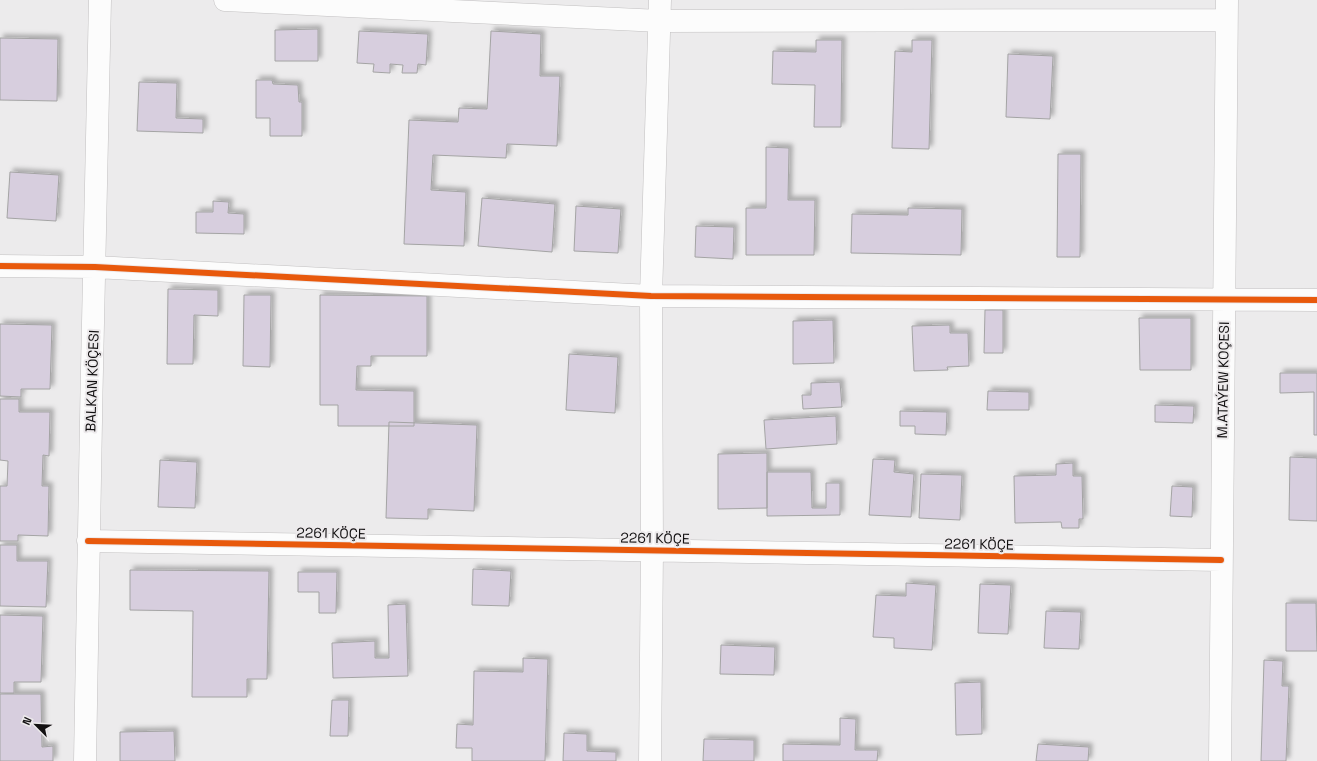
<svg xmlns="http://www.w3.org/2000/svg" width="1317" height="761" font-family="'Space Grotesk',sans-serif">
	<style>
		.building { fill: #d7cede; stroke: #a4a4a4; filter: url(#shadow) }
		.lines { fill: none; stroke-linecap: round; stroke-linejoin: round }
		.minor-casing { stroke: #c2c0c1; stroke-width: 23 }
		.minor { stroke: #fcfcfc; stroke-width: 22 }
		.cycleway-casing { stroke: #edeaec; stroke-width: 8 }
		.cycleway { stroke: #e8590c; stroke-width: 6 }
		.labels { text-anchor: middle; stroke-width: 4; stroke-linejoin: round; paint-order: stroke }
		.street-label { font-size: 14px; fill: #131112; stroke: #edeaec }
	</style>
	<defs>
		<filter id="shadow"><feDropShadow dx="3.5" dy="-3.5" stdDeviation="2" flood-color="#0004"/></filter>
	</defs>
	<rect width="100%" height="100%" fill="#ecebec"/>
	<!-- building -->
	<path class="building" d="M318 29V61H275V30Z
		M359 31 428 34 426 65 418 64 417 73H402L403 65 390 64V73L373 72 374 64 357 63Z
		M491 31 541 34 540 76H560L557 146 507 144 506 158 433 155 431 190 466 192 464 246 404 244 409 120 458 122 459 108 487 109Z
		M0 38 58 39 57 101 0 100Z
		M816 40H842L841 127H814L815 85 772 84 773 51 816 52Z
		M912 40H932L929 149 892 148 895 51 912 52Z
		M1008 54 1053 56 1050 119 1006 117Z
		M256 80H272L273 84 298 85 299 102H302V136H270V118H256Z
		M139 82 177 83 176 118 203 119V133L137 131Z
		M766 147 789 148 788 200H815L814 255H746V208H766Z
		M1058 154H1081L1080 257H1057Z
		M10 172 59 175 56 221 7 218Z
		M482 198 555 204 552 252 478 246Z
		M213 201 229 202 228 213 244 214V234L196 233V212H213Z
		M576 206 621 209 618 253 574 251Z
		M908 208 962 209 961 255 851 253 852 214 908 215Z
		M696 226 734 227 733 259 695 257Z
		M168 289 218 290V316L194 315 193 364H167Z
		M244 295H271L270 367 243 366Z
		M320 295 427 296V356H371V366H357L356 390 414 391V426H338V405H320Z
		M985 310H1003V353H984Z
		M1139 318H1191V370H1140Z
		M833 320 834 363 793 364V321Z
		M0 324 52 325 50 389H21V397L0 396Z
		M950 325V333H968L969 366 947 367 948 370 914 371 912 326Z
		M569 354 618 357 615 413 566 410Z
		M1280 373H1317V435H1314V392L1280 393Z
		M840 382 842 407 803 409 802 395H811V383Z
		M988 391 1029 392V410H987Z
		M0 399H19V412H50L49 456 43 455 42 486H49L48 536 18 535V541H0V486H7L8 461 0 460Z
		M1155 405 1194 406 1193 423 1155 422Z
		M900 411 947 412 946 435 915 434V426H900Z
		M836 416 837 444 766 449 764 420Z
		M389 422 477 425 474 511 428 509V519L386 518Z
		M767 453V508L718 509V454Z
		M1290 457 1317 458V521L1289 520Z
		M873 459 895 460 894 472 914 474 911 517 869 515Z
		M160 460 197 462 195 508 158 507Z
		M1073 463V476H1082L1083 519H1079V528H1062L1061 522 1015 523 1014 476 1056 475V464Z
		M767 472H811L812 508H826V483H840V515L767 516Z
		M921 474 962 475 960 520 919 518Z
		M1172 486 1193 487 1192 517 1170 516Z
		M0 545H17V561H48L46 607 0 606Z
		M473 569 511 571 509 606 472 605Z
		M130 570 269 571 267 679H247V697H192L193 611 130 610Z
		M298 572H337L336 613H319V592H298Z
		M906 583 936 585 932 650 894 648V638L873 637 876 595 906 596Z
		M980 584 1011 585 1008 634 978 633Z
		M1286 603H1316L1317 651H1286Z
		M406 604 408 676 333 678 332 643 375 641V658H389L388 605Z
		M1046 611 1081 612 1079 649 1044 648Z
		M0 615 43 616 41 682H14V693H0Z
		M721 645 775 647 774 675 720 674Z
		M523 658 548 659 545 761H472V748H456L457 724 473 725 474 671 523 672Z
		M1264 660 1283 661 1282 686H1289L1286 761H1261Z
		M981 682 982 734 956 735 955 683Z
		M0 694H41L42 747 53 746V761H0Z
		M332 700H349L348 736H330Z
		M840 718 856 719 855 750H878L877 761H783V744L840 745Z
		M174 731 175 761H120V732Z
		M564 733 587 734V751L616 752V761H563Z
		M704 739 754 740V761H703Z
		M1038 744 1089 747 1088 761H1036Z"/>
	<g class="lines">
		<!-- minor casing -->
		<g class="minor-casing">
			<path id="minor" d="M225 0 660 21 1226 20
				M0 266 95 267 651 296 1317 300
				M88 541 1221 560
				M85 761C88 507 95 254 100 0
				M650 761 652 550 651 296 660 0
				M1220 761 1227 0"/>
		</g>
		<!-- minor -->
		<use href="#minor" class="minor"/>
		<!-- cycleway casing -->
		<g class="cycleway-casing">
			<path id="cycleway" d="M0 266 95 267 651 296 1317 300
				M88 541 1221 560"/>
		</g>
		<!-- cycleway -->
		<use href="#cycleway" class="cycleway"/>
	</g>
	<g class="labels">
		<!-- street labels -->
		<g class="street-label">
			<text transform="translate(1223 380) rotate(-89)" y="5">M.ATAÝEW KOÇESI</text>
			<text transform="translate(92 381) rotate(-88)" y="5">BALKAN KÖÇESI</text>
			<text transform="translate(331 533) rotate(1)" y="5">2261 KÖÇE</text>
			<text transform="translate(655 538) rotate(1)" y="5">2261 KÖÇE</text>
			<text transform="translate(979 544) rotate(1)" y="5">2261 KÖÇE</text>
		</g>
	</g>
	<!-- north arrow -->
	<g transform="translate(36 725) rotate(294)" stroke="#edeaec" stroke-width="3" paint-order="stroke">
	<path d="M0-3L7 15L0 10L-7 15Z" fill="#131112"/>
	<text y="-6" font-size="11" font-weight="bold" text-anchor="middle" fill="#131112">N</text>
	</g>
</svg>
